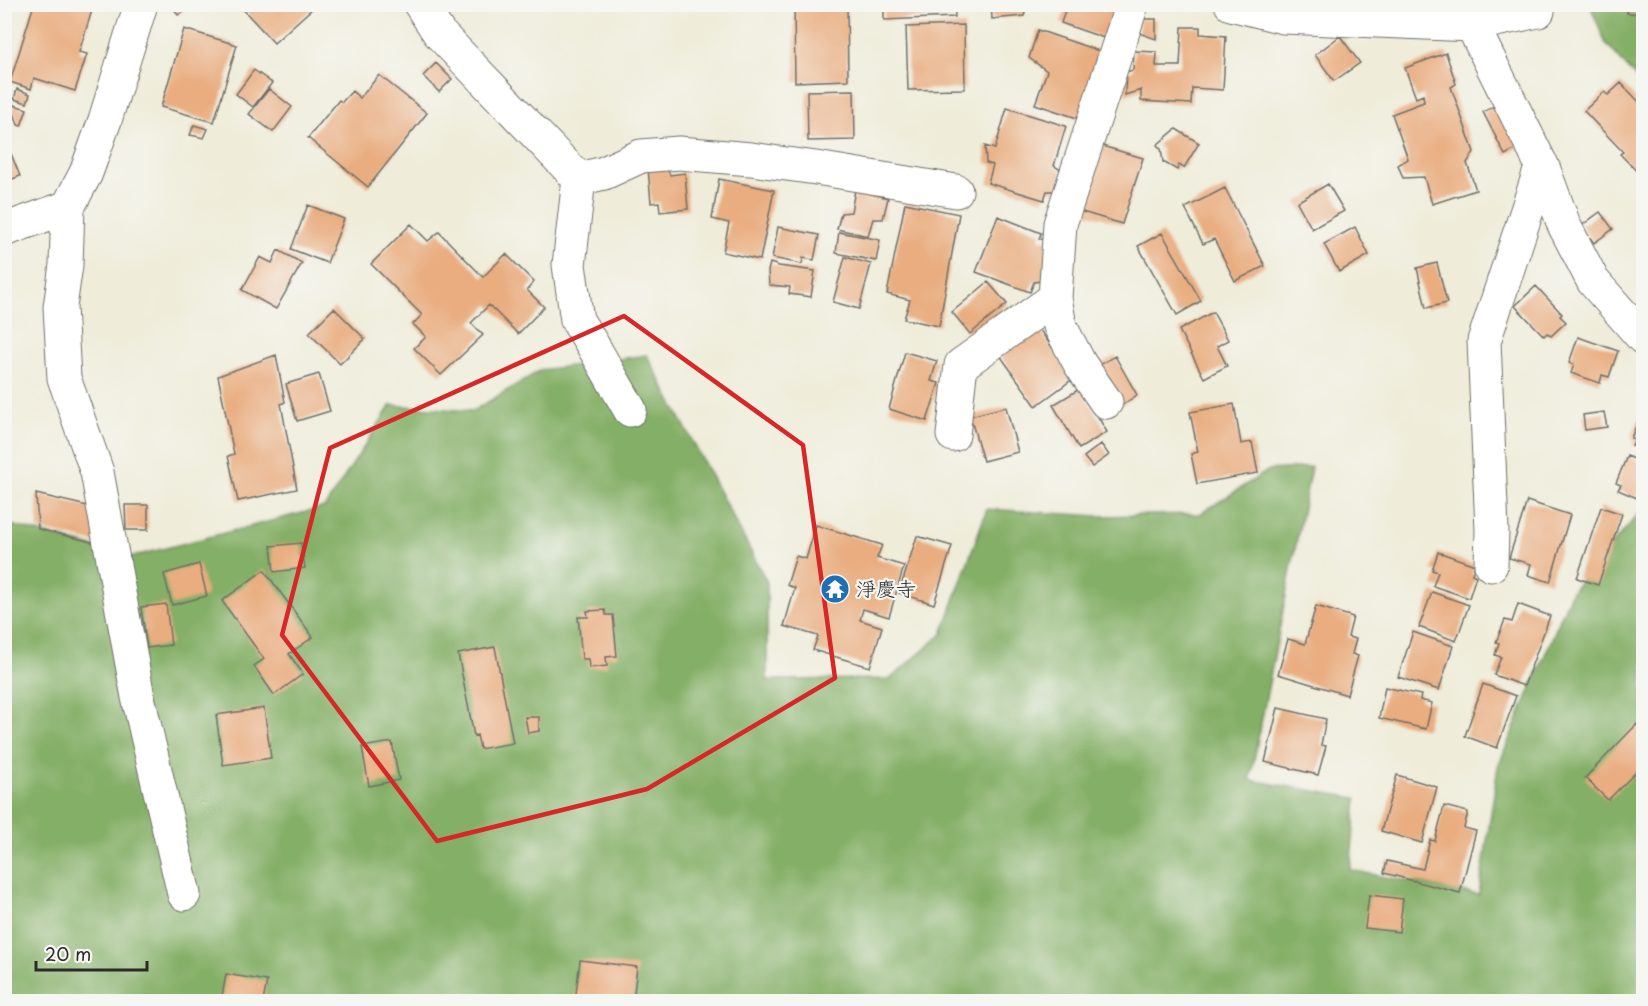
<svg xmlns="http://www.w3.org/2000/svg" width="1648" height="1006" font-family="'Playpen Sans','Klee One',sans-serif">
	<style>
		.forest { fill: #84af66; stroke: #586d48; stroke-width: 1.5 }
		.building { fill: #e9ad80 }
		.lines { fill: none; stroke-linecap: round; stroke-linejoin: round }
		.minor-casing { stroke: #706f68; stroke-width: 35 }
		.minor { stroke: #fff; stroke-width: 33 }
		.marked { fill: none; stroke: #d62828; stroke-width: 4.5; stroke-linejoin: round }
		.labels { text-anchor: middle; stroke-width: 4.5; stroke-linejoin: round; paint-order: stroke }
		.poi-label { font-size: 20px; fill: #2b2b2b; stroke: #f6f6f2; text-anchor: start }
	</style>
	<rect width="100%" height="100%" fill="#f6f6f2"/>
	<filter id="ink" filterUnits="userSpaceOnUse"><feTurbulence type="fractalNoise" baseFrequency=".0167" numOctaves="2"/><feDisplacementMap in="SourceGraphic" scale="12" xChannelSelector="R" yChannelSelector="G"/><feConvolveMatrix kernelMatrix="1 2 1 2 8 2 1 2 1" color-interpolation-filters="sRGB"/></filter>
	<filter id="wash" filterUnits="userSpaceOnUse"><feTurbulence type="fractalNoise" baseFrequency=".008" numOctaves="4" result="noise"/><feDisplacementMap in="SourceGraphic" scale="24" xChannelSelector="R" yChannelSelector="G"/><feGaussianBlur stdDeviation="1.35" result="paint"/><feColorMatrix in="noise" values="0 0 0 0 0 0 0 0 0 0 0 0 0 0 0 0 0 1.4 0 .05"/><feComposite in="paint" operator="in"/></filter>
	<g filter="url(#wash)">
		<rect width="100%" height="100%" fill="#efecd9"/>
		<!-- forest -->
		<path class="forest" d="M1590 5H1643V86L1605 42Z
			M647 355 767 582V680L890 679 942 634 987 509 1099 516 1200 514 1269 470 1311 467 1250 780 1357 798 1350 870 1479 895 1498 766 1572 591 1643 509V1001H5L4 523 131 557 325 507 391 405 473 411 541 370Z"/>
		<g id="blocks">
			<!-- building -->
			<path class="building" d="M34 4H94L79 52 87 54 75 91 34 78 31 89 10 82Z
				M171 4H193L178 15Z
				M794 4H847L848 80 795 82Z
				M884 4H954L955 17 884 20Z
				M991 4H1027L1024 16 992 19Z
				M1067 4H1119L1107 39 1061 23Z
				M1627 4H1644V14L1627 13Z
				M239 5H314L315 6 274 43Z
				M1139 19H1156V39L1139 33Z
				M964 25 965 89 908 90 906 27Z
				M1182 27H1200V34L1226 36 1223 90 1192 88 1191 104 1141 101V90L1125 95 1126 72 1133 70 1134 51 1157 52 1156 66H1180Z
				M184 29 237 45 214 122 161 107Z
				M1038 30 1102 52 1080 119 1035 104 1047 71 1029 58Z
				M1340 36 1360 63 1334 81 1315 55Z
				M1446 53 1456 84 1451 87 1474 152 1467 163 1476 190 1432 204 1424 177 1403 178 1398 165 1408 159 1392 114 1424 102 1423 95 1416 98 1405 68Z
				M436 63 452 79 439 92 423 76Z
				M254 70 272 83 253 107 236 94Z
				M379 75 427 113 368 187 308 138 339 100 342 102 352 91 360 98Z
				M1621 83 1644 107V179L1620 154 1623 152 1584 111 1604 92 1608 95Z
				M17 89 30 94 27 103 14 99Z
				M269 89 292 107 273 132 249 114Z
				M854 90 855 140 808 141 807 91Z
				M1500 103 1522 146 1505 155 1483 112Z
				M11 104 27 109 21 126 18 125Z
				M1007 108 1066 126 1054 166 1063 171 1057 191H1047L1044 200 988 183 993 165 986 163 985 146 995 149Z
				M194 125 208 129 204 138 190 135Z
				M1176 129 1199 143 1184 168 1179 165 1177 170 1163 162 1161 149 1157 145Z
				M5 139 20 176 5 182Z
				M1099 145 1143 158 1122 224 1079 211Z
				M666 167 670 175 685 173 688 209 660 212 659 202 651 203 648 168Z
				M719 179 774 190 760 260 723 252 729 223 712 219Z
				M1328 184 1344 211 1312 229 1297 202Z
				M1225 188 1265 266 1235 281 1214 239 1203 244 1185 208Z
				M855 190 888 198 883 219H873L868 236 837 229 841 213 851 212Z
				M905 203 959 214 939 326 904 319 910 300 887 294Z
				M308 205 344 219 327 263 291 249Z
				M1600 212 1613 229 1594 243 1581 226Z
				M998 216 1041 233 1039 239H1047L1048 280 1034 282 1030 292 976 272Z
				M411 224 428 241 439 232 483 277 506 254 534 282 527 290 544 307 518 334 489 305 471 323 483 335 441 375 414 348 426 337 413 324 422 315 371 264Z
				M778 227 819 235 814 260 803 258 802 264 772 258Z
				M1355 227 1369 255 1339 272 1324 244Z
				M839 232 880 240 876 261 836 253Z
				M1162 233 1201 301 1177 315 1138 246Z
				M278 250 302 263 276 309 242 290 260 257 272 263Z
				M845 257 871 264 859 309 833 302Z
				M770 263 779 266 815 271 811 297 789 294 790 287 769 285 768 271Z
				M1437 263 1447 303 1426 308 1417 268Z
				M988 282 1007 304 970 334 952 312Z
				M1536 286 1562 314 1560 316 1566 322 1551 336 1547 333 1544 336 1515 306Z
				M334 308 365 339 340 364 309 333Z
				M1213 312 1228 340 1217 346 1227 366 1204 378 1179 330Z
				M1037 326 1074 378 1036 406 999 354Z
				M1578 337 1618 351 1609 377 1602 375 1600 383 1571 373 1574 365 1569 363Z
				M905 352 937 361 931 381 939 383 927 421 889 409Z
				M276 355 285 402 281 404 297 489 238 501 228 456 234 454 218 376Z
				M1115 356 1137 395 1122 405 1099 365Z
				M319 374 330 411 297 421 286 384Z
				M1081 388 1107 432 1079 449 1053 405Z
				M1234 404 1241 444 1252 442 1258 473 1197 484 1191 454 1198 452 1190 412Z
				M1006 407 1018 452 983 461 970 416Z
				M1644 407V449L1632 445 1635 439 1631 438Z
				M1604 412 1607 427 1585 430 1583 415Z
				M1101 444 1109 455 1092 467 1084 457Z
				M1627 456 1644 463V494L1639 492 1637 498 1618 490 1621 485 1616 483Z
				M36 494 96 508V543L38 529Z
				M1527 501 1570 515 1550 582 1528 575 1531 564 1509 558Z
				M125 505H148V530H126Z
				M1601 507 1622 514 1598 585 1577 578Z
				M816 525 882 545 877 558 904 566 889 617 863 609 860 620 882 627 870 667 813 650 818 636 784 626 795 588 787 585 796 556 806 559Z
				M917 536 952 546 934 604 899 593Z
				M301 543 305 568 274 572 271 546Z
				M1438 552 1475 565 1472 574 1476 576 1469 598 1433 586 1438 572 1432 570Z
				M199 564 207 596 172 605 164 574Z
				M264 570 313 637 289 654 303 674 274 695 254 666 264 659 222 601Z
				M1432 592 1469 605 1456 641 1419 627Z
				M166 604 171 645 147 648 141 607Z
				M1518 604 1550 616 1524 686 1494 675 1501 657 1495 655 1499 643 1496 642 1505 620 1512 622Z
				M1316 606 1353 617 1348 637 1356 639 1352 654 1358 656 1347 695 1278 674 1288 639 1305 644Z
				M605 610 606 615H613L617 656 606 657 607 666 589 668 588 659H582L578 617H588L587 611Z
				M1413 632 1453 646 1439 690 1398 677Z
				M495 647 513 743 480 749 477 735 474 736 458 654Z
				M1483 684 1516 696 1497 748 1465 736Z
				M1385 687 1421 695 1420 700 1432 703 1426 729 1379 718Z
				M264 708 271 758 223 765 216 715Z
				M1278 708 1326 719 1321 745 1326 746 1318 775 1265 762Z
				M525 717H539V731L528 733Z
				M1637 724 1644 731V764L1608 800 1585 778Z
				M392 742 399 780 369 786 362 747Z
				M1397 775 1437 787 1422 843 1381 831Z
				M1444 806 1468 812 1464 828 1476 831 1460 893 1384 873 1387 861 1423 869 1430 840 1435 841Z
				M1369 895 1403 899 1399 932 1365 928Z
				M580 960 637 967 633 1002H575Z
				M226 974 267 981 263 1002H221Z"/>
		</g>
	</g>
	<g filter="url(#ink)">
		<use href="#blocks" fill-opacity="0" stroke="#706f68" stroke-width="1.5"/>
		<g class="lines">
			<!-- minor casing -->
			<g class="minor-casing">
				<path id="minor" d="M420 4 439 33 579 179 569 265 577 320 592 344 630 410
					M1231 4 1283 17 1472 25 1538 11
					M1472 25 1544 170 1564 225 1593 281 1643 338
					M579 179 604 173 641 156 679 153 751 159 816 168 956 191
					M68 207 66 265 60 307 64 378 97 472 138 697 184 894
					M4 230 68 207 86 173 105 120 141 4
					M1106 402 1080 364 1060 326 1055 298 1060 224 1132 4
					M953 435 961 365 1055 298
					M1491 565 1492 530 1484 341 1542 165"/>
			</g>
			<!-- minor -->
			<use href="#minor" class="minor"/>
		</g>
	</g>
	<!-- marked area -->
	<path class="marked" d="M624 316 803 445 835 678 647 789 437 841 282 635 330 448Z"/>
	<!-- icons -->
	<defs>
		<g id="temple-disc" transform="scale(1.5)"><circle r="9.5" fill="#1f6fb2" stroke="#f6f6f2"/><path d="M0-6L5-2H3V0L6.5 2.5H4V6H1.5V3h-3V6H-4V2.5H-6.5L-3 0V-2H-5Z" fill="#fff"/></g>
	</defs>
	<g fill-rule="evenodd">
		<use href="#temple-disc" x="835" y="589"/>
	</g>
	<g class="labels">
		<!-- poi labels -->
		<g class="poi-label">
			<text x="856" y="596">淨慶寺</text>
		</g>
	</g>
	<!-- margin -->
	<rect width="1648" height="1006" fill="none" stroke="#f6f6f2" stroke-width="24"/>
	<!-- scale -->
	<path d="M36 961v9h111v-9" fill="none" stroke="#2b2b2b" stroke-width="3"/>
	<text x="45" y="961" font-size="18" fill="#2b2b2b" stroke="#f6f6f2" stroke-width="4.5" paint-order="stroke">20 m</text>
</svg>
